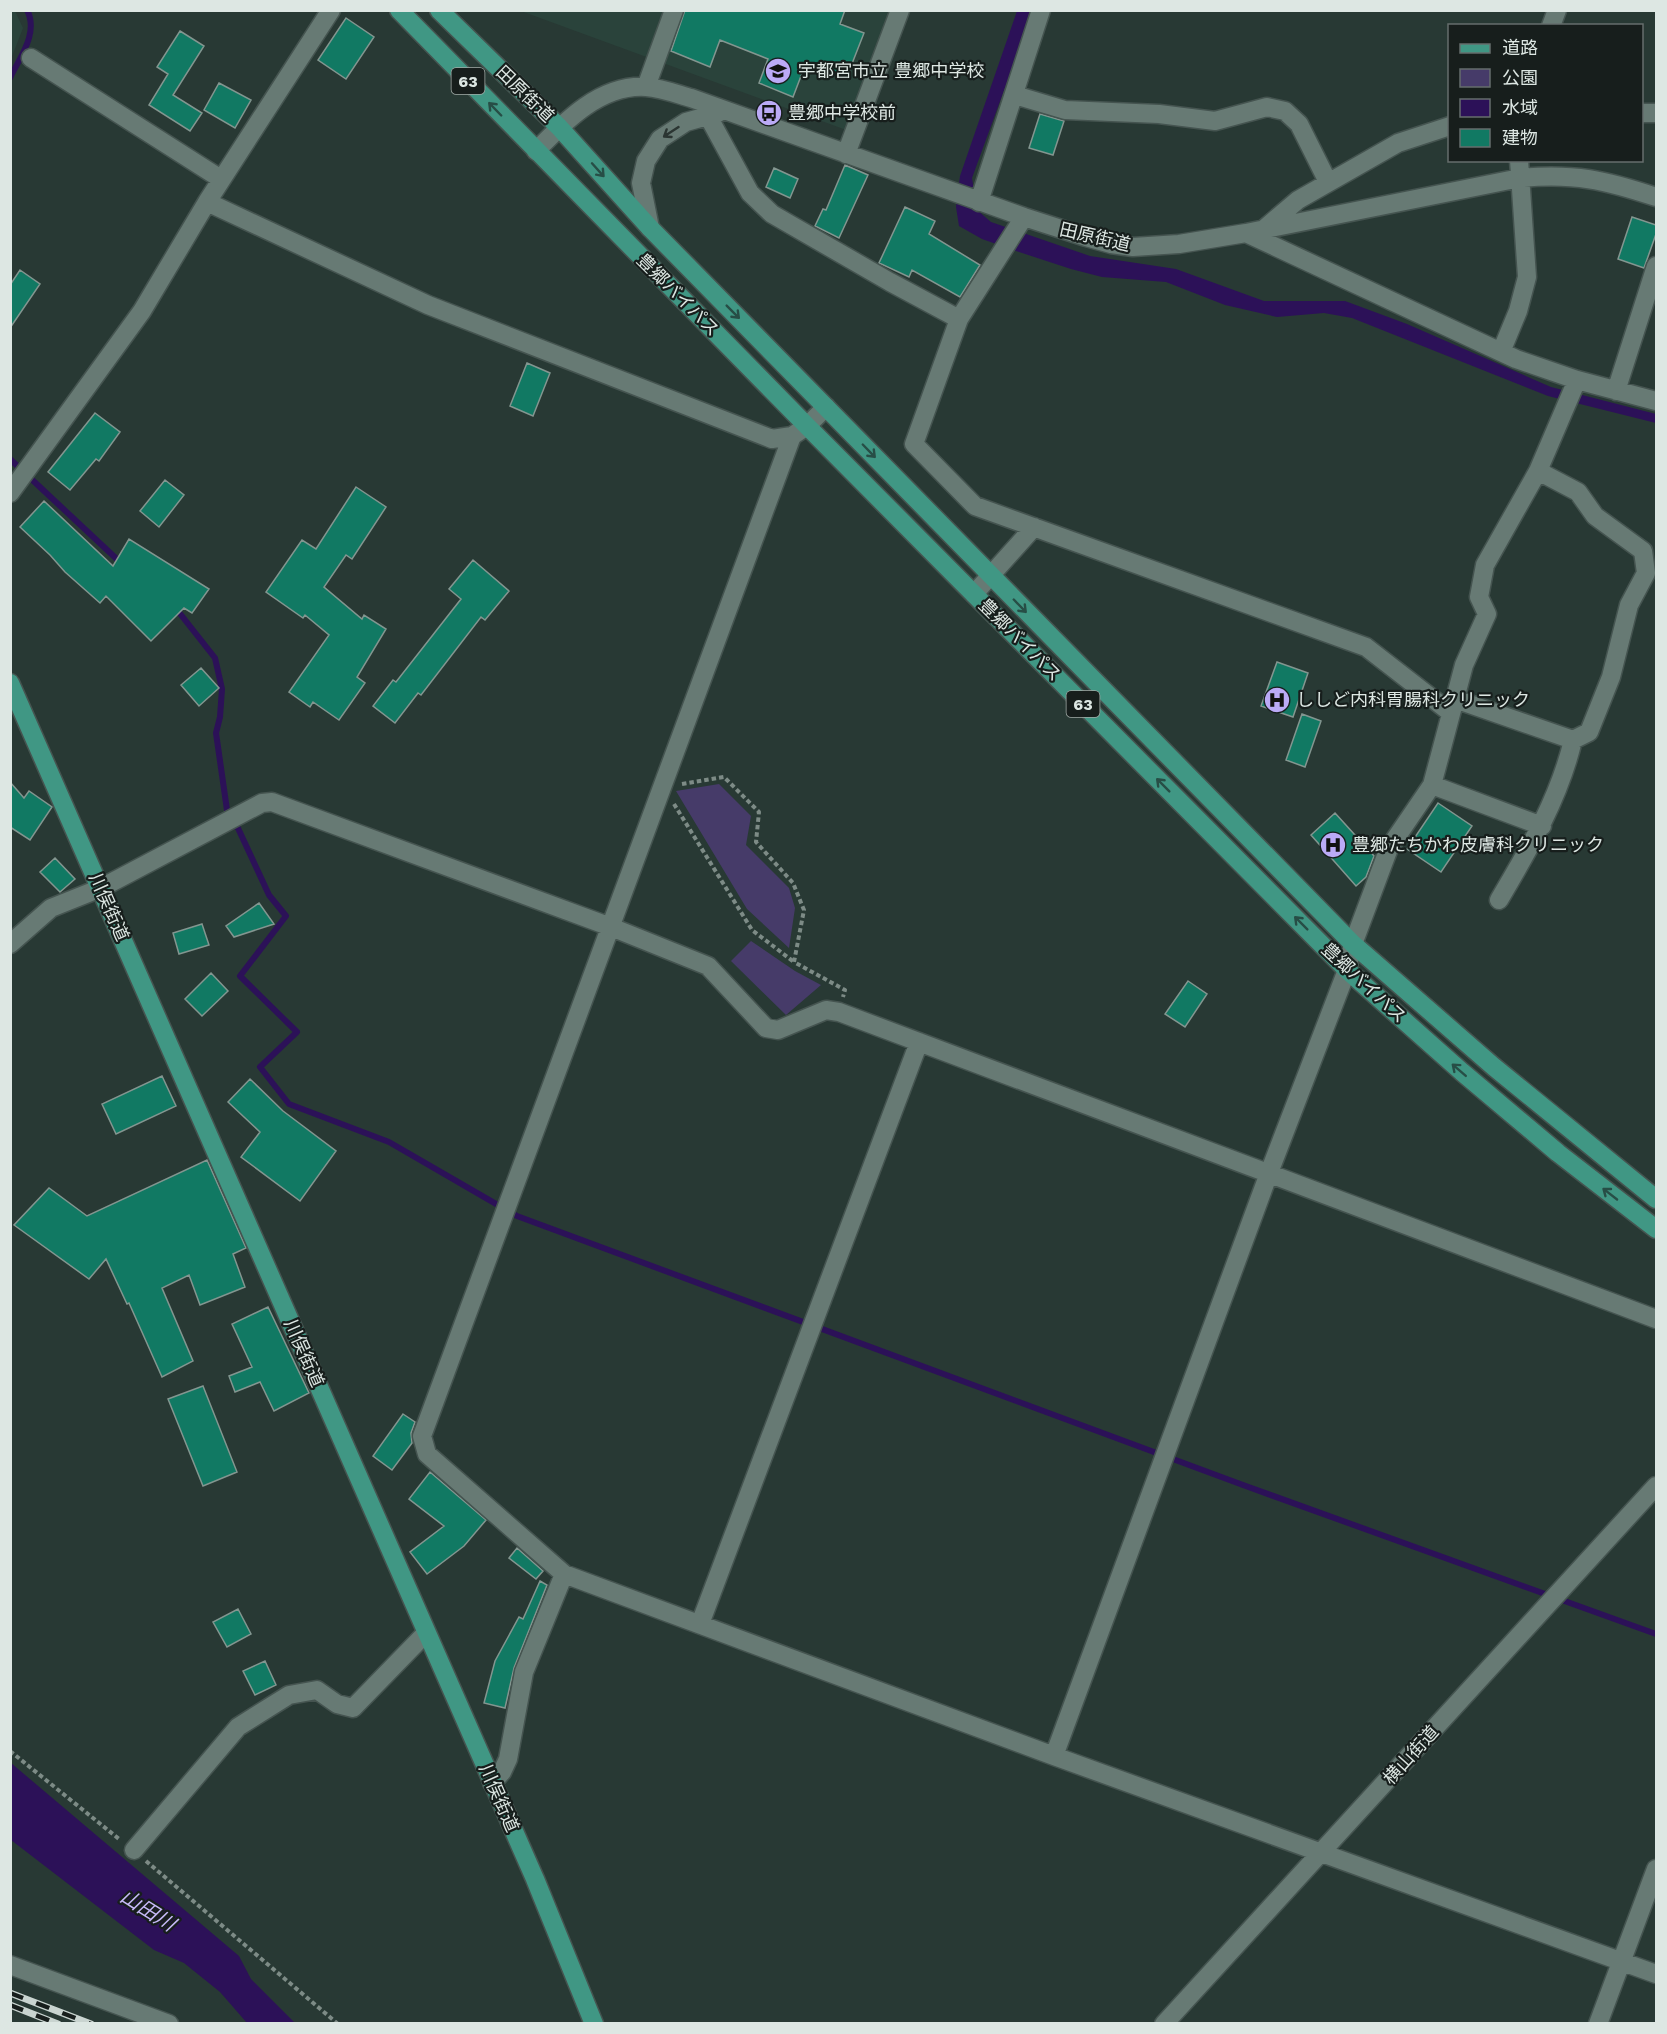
<svg xmlns="http://www.w3.org/2000/svg" width="1667" height="2034" font-family="'Work Sans','Noto Sans JP',sans-serif">
	<style>
		.built { fill: #2a433b }
		.green { fill: #463b69 }
		.water { fill: #2c1158 }
		.lines { fill: none; stroke-linecap: round; stroke-linejoin: round }
		.stream { stroke: #2c1158; stroke-width: 6 }
		.building { fill: #117963; stroke: #839690; stroke-width: 1.5 }
		.minor-casing { stroke: #455450; stroke-width: 21 }
		.major-casing { stroke: #455450; stroke-width: 21 }
		.path { stroke: #7d8b86; stroke-width: 4; stroke-dasharray: 4.5 3; stroke-linecap: butt }
		.minor { stroke: #677a74; stroke-width: 18 }
		.major { stroke: #409784; stroke-width: 18 }
		.rail-casing { stroke: #c9d4d0; stroke-width: 7 }
		.rail { stroke: #171e1c; stroke-width: 4.5; stroke-dasharray: 14; stroke-linecap: butt }
		.oneway { stroke: #274e46 }
		.oneway2 { stroke: #2b3532 }
		.labels { text-anchor: middle; stroke-width: 4.5; stroke-linejoin: round; paint-order: stroke }
		.shield { fill: #171e1c; stroke: #a2aba7; stroke-width: 1.5 }
		.shield-label { font-size: 16px; font-weight: bold; fill: #dde7e3 }
		.poi-label { font-size: 18px; fill: #dde7e3; stroke: #171e1c; text-anchor: start }
		.street-label { font-size: 18px; fill: #dde7e3; stroke: #171e1c }
		.water-label { font-size: 20px; font-style: italic; fill: #c6b9f7; stroke: #171e1c }
	</style>
	<rect width="100%" height="100%" fill="#283934"/>
	<!-- built -->
	<path class="built" d="M11 10 15 11 23 28 11 59Z
		M521 11H895L849 131Z"/>
	<!-- green -->
	<path class="green" d="M719 784 751 816 746 845 789 888 795 908 789 948 747 909 676 791Z
		M751 941 795 971 821 985 786 1015 731 961Z"/>
	<!-- water -->
	<path class="water" d="M1017 11H1033L972 178 977 210 991 222 1090 256 1176 269 1264 301H1345L1407 324 1551 387 1656 414V423L1548 396 1352 318 1324 313 1277 317 1225 305 1166 282 1102 277 1071 269 1016 251 982 239 959 226 956 207 960 176Z
		M11 1763 239 1956 251 1979 295 2023H247L220 1992 184 1963 154 1950 11 1840Z"/>
	<g class="lines">
		<!-- stream -->
		<path class="stream" d="M10 78C20 57 39 33 27 10
			M10 459 121 563
			M174 606 215 658 222 689 220 717 216 733 228 817
			M230 827 237 826 269 895 286 916 240 976 297 1032 260 1067 289 1104 389 1142 517 1216 1243 1485 1656 1634"/>
	</g>
	<!-- building -->
	<path class="building" d="M685 10H845L840 24 864 33 846 79 806 63 793 97 759 83 768 59 720 40 710 67 671 51Z
		M346 18 374 37 346 79 318 60Z
		M180 31 204 46 173 95 202 113 190 131 149 105 168 74 157 67Z
		M219 83 251 100 235 128 204 110Z
		M1040 114 1064 121 1053 155 1029 148Z
		M845 165 868 175 839 238 815 226 823 209 826 210Z
		M774 168 798 179 790 198 766 187Z
		M905 207 935 221 929 234 980 265 960 297 912 270 909 277 879 263Z
		M1632 217 1656 225V234L1644 268 1618 259Z
		M20 270 40 284 10 328V285Z
		M527 363 550 373 533 416 510 406Z
		M95 413 120 432 99 461 96 459 70 490 48 472Z
		M165 480 184 495 159 527 140 511Z
		M356 487 386 507 352 559 346 555 324 587 362 619 364 615 386 629 357 677 365 683 339 720 313 702 310 707 289 692 329 635 305 615 303 618 266 592 302 540 316 549Z
		M44 501 113 566 129 539 209 589 192 613 184 608 151 641 106 596 100 603 65 572 50 555 20 527Z
		M473 560 509 591 485 620 481 617 421 695 418 693 395 723 373 706 393 680 396 682 461 599 449 589Z
		M1277 662 1308 673 1293 717 1261 706Z
		M201 668 219 688 199 706 181 685Z
		M1302 714 1321 721 1305 767 1286 760Z
		M10 782 24 798 29 791 52 807 30 840 10 827Z
		M1438 803 1472 826 1441 872 1407 849Z
		M1335 813 1374 856 1366 877 1356 886 1311 835Z
		M55 858 75 879 60 892 40 872Z
		M259 903 274 924 234 937 226 926Z
		M202 924 209 945 179 954 173 933Z
		M211 973 228 991 202 1016 185 999Z
		M1188 981 1207 994 1185 1027 1165 1014Z
		M162 1076 176 1106 116 1134 102 1104Z
		M250 1079 283 1111 336 1151 300 1201 241 1157 260 1132 228 1102Z
		M207 1160 246 1248 233 1254 245 1287 200 1305 189 1275 162 1288 193 1361 162 1377 129 1303 127 1304 106 1259 89 1279 14 1225 49 1188 87 1216Z
		M268 1307 309 1393 274 1411 260 1382 235 1392 229 1376 252 1367 232 1324Z
		M203 1386 237 1472 203 1486 168 1399Z
		M403 1414 415 1422 411 1433 412 1443 392 1470 373 1456Z
		M430 1472 486 1520 464 1546 427 1574 410 1552 444 1526 409 1499Z
		M517 1548 543 1571 536 1579 509 1558Z
		M540 1581 547 1585 514 1668 505 1708 484 1703 495 1661 519 1617 523 1619Z
		M238 1609 251 1634 227 1647 213 1622Z
		M265 1661 276 1685 255 1695 243 1671Z"/>
	<g class="lines">
		<!-- minor casing -->
		<g class="minor-casing">
			<path id="minor" d="M1551 26 1557 10
				M31 58 221 179
				M646 87 674 10
				M1015 95 1065 110 1159 114 1215 121 1267 107 1285 111 1299 124 1328 182
				M1642 113H1656
				M708 116 750 193 772 214 890 282 959 319
				M536 151C565 121 601 84 646 87 661 88 677 94 691 98L1024 217 1086 237 1111 244 1133 247 1179 244 1246 233 1520 178C1574 173 1605 180 1656 197
				M846 154 900 10
				M207 202 428 305 772 439 792 436 807 426 826 407
				M979 202 1041 10
				M1024 217 959 319 914 444 975 506 1366 647 1451 713
				M650 228 641 183 646 161 660 139 686 122 718 113
				M1264 229 1298 200 1398 143 1450 126
				M1246 233 1516 359 1577 380 1656 401
				M1501 352 1518 311 1527 277 1519 160
				M1616 391 1656 266
				M792 436 422 1436 427 1454 564 1574 1054 1756 1656 1974
				M10 493 142 311 207 202 331 10
				M974 594 1034 527
				M1455 699 1573 740
				M1432 785 1542 826
				M1499 900C1529 849 1559 799 1573 740L1589 732 1611 677 1629 605 1646 573 1643 551 1595 516 1578 492 1538 471
				M10 944 51 908 101 888 262 803 272 802 611 927 708 966 766 1028 778 1030 826 1010 839 1012 1656 1319
				M700 1624 919 1042
				M1054 1756 1269 1173 1347 970 1353 944 1389 848 1432 785 1464 665 1487 614 1479 597 1485 565 1538 471 1577 380
				M492 1783 502 1772 508 1759 524 1672 564 1574
				M134 1850 238 1727 289 1695 317 1690 337 1704 353 1708 426 1633
				M10 1965 169 2024
				M1164 2024 1656 1486
				M1598 2024 1656 1869"/>
		</g>
		<!-- major casing -->
		<g class="major-casing">
			<path id="major" d="M399 10 807 426 1347 970 1462 1072 1558 1153 1656 1229
				M439 10 559 127 650 228 1353 944 1494 1067 1656 1199
				M10 683 535 1879 594 2024"/>
		</g>
		<!-- path -->
		<path class="path" d="M682 784 724 777 759 812 756 842 793 883 804 910 794 962 845 990 843 997
			M674 804 752 930 794 962
			M10 1751 119 1839
			M146 1861 338 2024"/>
		<!-- minor -->
		<use href="#minor" class="minor"/>
		<!-- major -->
		<use href="#major" class="major"/>
		<!-- rail casing -->
		<g class="rail-casing">
			<path id="rail" d="M10 1993 91 2024
				M10 2005 58 2024"/>
		</g>
		<!-- rail -->
		<use href="#rail" class="rail"/>
	</g>
	<!-- one-way arrows -->
	<defs><path id="oneway-shaft" d="M-6 0H5M1.5-3L5.5 0L1.5 3" fill="none" stroke-width="1.6" stroke-linecap="round" stroke-linejoin="round" transform="scale(1.5)"/></defs>
	<g class="oneway">
		<use href="#oneway-shaft" transform="translate(495 109) rotate(-134)"/>
		<use href="#oneway-shaft" transform="translate(598 170) rotate(48)"/>
		<use href="#oneway-shaft" transform="translate(733 312) rotate(45)"/>
		<use href="#oneway-shaft" transform="translate(869 451) rotate(46)"/>
		<use href="#oneway-shaft" transform="translate(1020 606) rotate(46)"/>
		<use href="#oneway-shaft" transform="translate(1163 785) rotate(-135)"/>
		<use href="#oneway-shaft" transform="translate(1301 923) rotate(-135)"/>
		<use href="#oneway-shaft" transform="translate(1459 1070) rotate(-139)"/>
		<use href="#oneway-shaft" transform="translate(1610 1194) rotate(-142)"/>
	</g>
	<use class="oneway2" href="#oneway-shaft" transform="translate(671 132) rotate(147)"/>
	<!-- icons -->
	<defs>
		<g id="school-disc" transform="scale(1.35)"><circle r="9.5" fill="#bbaaf6" stroke="#171e1c"/><path d="M0-5L7-2L0 1L-7-2ZM-4 1L0 2.5L4 1V4Q0 6-4 4Z" fill="#111"/></g>
		<g id="bus-disc" transform="scale(1.35)"><circle r="9.5" fill="#bbaaf6" stroke="#171e1c"/><path d="M-5-6H5V4H4V6H2V4H-2V6H-4V4H-5ZM-3.5-4V0h7V-4ZM-3.5 1.2v1.5H-2V1.2ZM2 1.2v1.5H3.5V1.2Z" fill="#111"/></g>
		<g id="hospital-disc" transform="scale(1.35)"><circle r="9.5" fill="#bbaaf6" stroke="#171e1c"/><path d="M-5-5h3v3.5h4V-5h3V5h-3V1.5h-4V5h-3Z" fill="#111"/></g>
	</defs>
	<g fill-rule="evenodd">
		<use href="#school-disc" x="778" y="71"/>
		<use href="#bus-disc" x="769" y="113"/>
		<use href="#hospital-disc" x="1277" y="700"/>
		<use href="#hospital-disc" x="1333" y="845"/>
	</g>
	<g class="labels">
		<!-- shield labels -->
		<g class="shield">
			<rect x="451.5" y="68" width="33" height="26" rx="4.5"/>
			<rect x="1066.5" y="691" width="33" height="26" rx="4.5"/>
		</g>
		<g class="shield-label">
			<text x="468" y="87">63</text>
			<text x="1083" y="710">63</text>
		</g>
		<!-- poi labels -->
		<g class="poi-label">
			<text x="798" y="77">宇都宮市立 豊郷中学校</text>
			<text x="788" y="119">豊郷中学校前</text>
			<text x="1296" y="706">ししど内科胃腸科クリニック</text>
			<text x="1352" y="851">豊郷たちかわ皮膚科クリニック</text>
		</g>
		<!-- street labels -->
		<g class="street-label">
			<text transform="translate(525 94) rotate(44)" y="6">田原街道</text>
			<text transform="translate(1095 237) rotate(13)" y="6">田原街道</text>
			<text transform="translate(678 295) rotate(45)" y="6">豊郷バイパス</text>
			<text transform="translate(1020 640) rotate(45)" y="6">豊郷バイパス</text>
			<text transform="translate(109 907) rotate(66)" y="6">川俣街道</text>
			<text transform="translate(1364 983) rotate(43)" y="6">豊郷バイパス</text>
			<text transform="translate(304 1353) rotate(66)" y="6">川俣街道</text>
			<text transform="translate(1411 1755) rotate(-48)" y="6">横山街道</text>
			<text transform="translate(499 1798) rotate(66)" y="6">川俣街道</text>
		</g>
		<!-- water labels -->
		<g class="water-label">
			<text transform="translate(148 1910) rotate(32)" y="7">山田川</text>
		</g>
	</g>
	<!-- border -->
	<rect width="1667" height="2034" fill="none" stroke="#dde7e3" stroke-width="24"/>
	<!-- legend -->
	<rect x="1448" y="24" width="195" height="138" fill="#171e1c" stroke="#666e6c" stroke-width="1.5"/>
	<rect x="1460" y="44" width="30" height="9" fill="#409784" stroke="#666e6c" stroke-width="1.5"/>
	<text x="1502" y="54" font-size="18" fill="#dde7e3">道路</text>
	<rect x="1460" y="69" width="30" height="18" fill="#463b69" stroke="#666e6c" stroke-width="1.5"/>
	<text x="1502" y="84" font-size="18" fill="#dde7e3">公園</text>
	<rect x="1460" y="99" width="30" height="18" fill="#2c1158" stroke="#666e6c" stroke-width="1.5"/>
	<text x="1502" y="114" font-size="18" fill="#dde7e3">水域</text>
	<rect x="1460" y="129" width="30" height="18" fill="#117963" stroke="#666e6c" stroke-width="1.5"/>
	<text x="1502" y="144" font-size="18" fill="#dde7e3">建物</text>
</svg>
